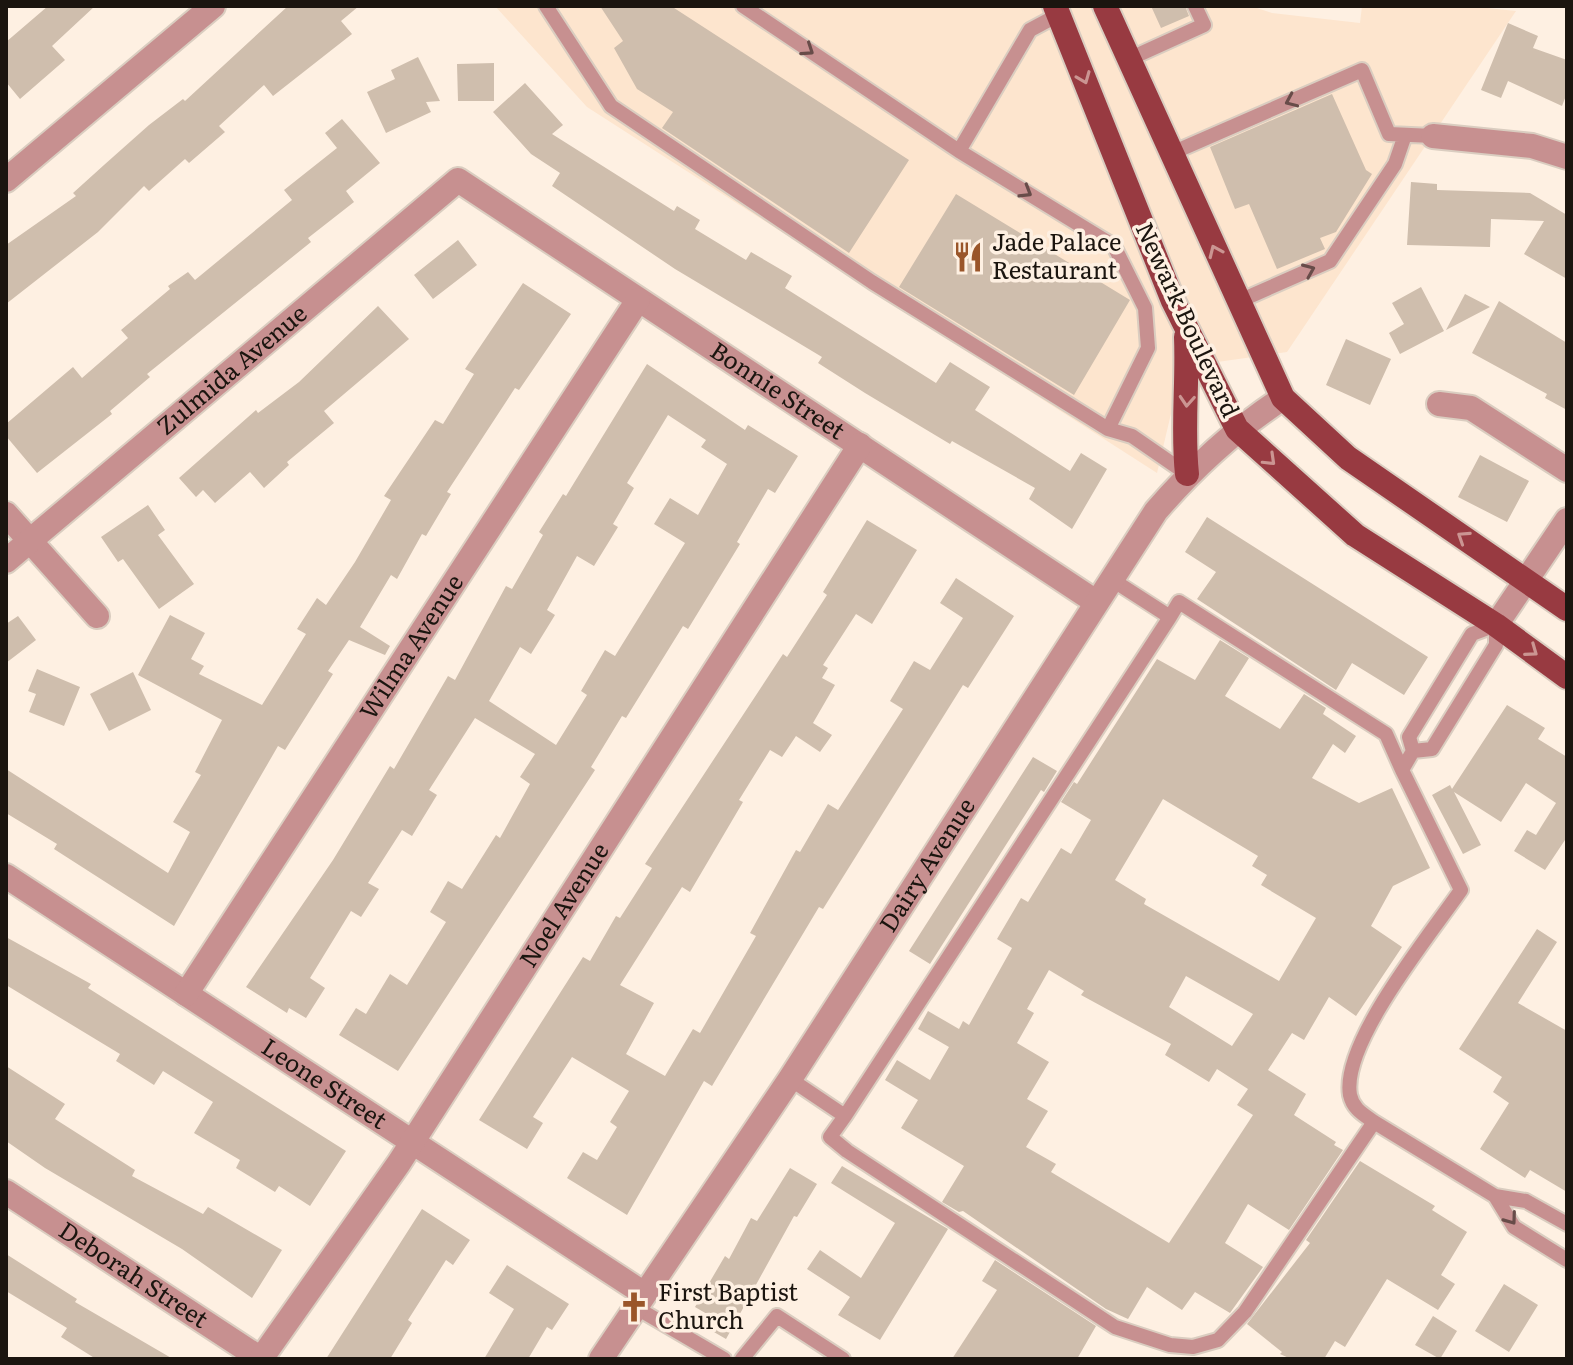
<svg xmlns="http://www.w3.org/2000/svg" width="1573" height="1365" font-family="Literata,serif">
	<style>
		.built { fill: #fde5ce }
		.building { fill: #cfbead; fill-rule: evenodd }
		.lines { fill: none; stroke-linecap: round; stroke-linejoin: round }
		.lane-casing { stroke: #dacdc0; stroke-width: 18 }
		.street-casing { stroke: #dacdc0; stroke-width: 28 }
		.primary-casing { stroke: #dacdc0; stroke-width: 28 }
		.lane { stroke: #c79090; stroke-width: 14 }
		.street { stroke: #c79090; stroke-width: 24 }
		.primary { stroke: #983a41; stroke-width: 24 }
		.oneway { stroke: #684c49 }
		.oneway2 { stroke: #cb9592 }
		.labels { text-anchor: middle; stroke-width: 7; stroke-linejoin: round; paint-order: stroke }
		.poi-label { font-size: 24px; fill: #1b150f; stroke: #fef0e2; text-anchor: start }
		.street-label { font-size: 24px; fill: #1b150f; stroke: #fef0e2 }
	</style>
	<rect width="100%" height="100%" fill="#fef0e2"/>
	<!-- built -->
	<path class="built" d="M495 6H1251L1272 13 1360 23 1362 6H1468L1516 11 1287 352 1182 367 1157 473 587 107Z"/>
	<!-- building -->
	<path class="building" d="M48 6H95L52 46 65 60 20 99 6 82V42Z
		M288 6H359L341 21 352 34 273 96 264 85 219 126 225 132 189 163 185 159 149 191 144 186 98 232 6 304V245L76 196 73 193 104 165 149 125 183 99 185 101Z
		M600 6H671L909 160 849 253 662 128 673 112 637 89 614 48 623 41Z
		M1151 6H1185L1189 16 1161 28Z
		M1508 23 1538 36 1533 48 1567 60V93L1562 106 1508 81 1501 98 1481 90Z
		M418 57 440 101 426 102 431 112 386 133 367 92 395 79 391 70Z
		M494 63V101H458L457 64Z
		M525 83 563 125 552 134 674 211 677 206 700 220 695 229 746 260 751 252 792 276 785 288 936 383 950 362 990 387 975 410 1070 471 1081 453 1107 469 1072 529 1029 499 1035 488 952 441 950 444 865 393 818 363 822 357 675 269 552 186 560 173 531 154 493 112Z
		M1332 94 1366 170 1372 174 1336 232 1320 238 1325 249 1277 269 1249 204 1235 209 1210 147Z
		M342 119 380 163 346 191 354 202 308 238 311 242 147 374 150 377 110 411 112 414 37 473 6 436V424L73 367 82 378 128 338 121 330 170 289 168 286 188 272 195 280 292 200 284 190 337 148 325 133Z
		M1411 182 1437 184V190L1530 193 1567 215V279L1524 254 1544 221 1491 219 1490 247 1407 245Z
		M956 194 1130 300 1074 395 899 287Z
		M458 240 477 265 433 299 414 275Z
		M523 283 571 314 519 390 515 388 447 492 451 494 426 536 422 534 397 579 391 575 360 627 390 646 385 655 349 640 328 671 333 674 285 750 278 746 174 926 54 849 57 844 6 813V769L168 873 190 832 173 822 201 775 195 772 222 720 138 675 170 615 205 633 191 659 204 666 199 674 262 705 306 634 297 629 317 598 326 605 355 562 391 500 384 496 435 420 443 424 474 374 465 369Z
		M1421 287 1444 331 1400 354 1389 333 1404 324 1392 303Z
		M1465 294 1490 307 1446 330Z
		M1499 301 1567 343V410L1545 398 1547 394 1472 353Z
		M378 306 409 339 324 411 334 423 287 462 289 465 264 488 250 472 215 503 203 490 196 497 179 478 256 410 258 413 299 382Z
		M1346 339 1391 359 1370 405 1326 385Z
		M647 364 745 430 748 425 798 456 775 493 768 489 737 542 740 544 688 629 683 626 626 718 622 716 591 767 595 770 398 1071 339 1035 356 1008 366 1014 390 974 407 985 446 922 430 912 448 881 462 889 496 835 500 838 530 784 520 777 535 754 475 718 429 790 437 795 412 836 402 830 368 883 379 889 361 917 351 911 310 978 325 988 306 1018 289 1008 287 1013 246 987 333 860 390 766 394 769 448 676 455 680 506 586 512 589 543 535 539 532 563 494 566 496ZM668 415 706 440 701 447 727 464 698 515 670 498 654 524 685 543 615 656 605 650 581 691 587 695 556 745 489 701 520 647 531 654 555 615 547 610 577 556 594 566 618 527 613 524 634 488 627 483Z
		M1480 455 1529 481 1507 522 1458 497Z
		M148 505 165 530 158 535 194 584 159 609 123 559 118 562 101 537Z
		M1207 517 1428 657 1404 695 1352 663 1336 690 1197 599 1216 572 1185 552Z
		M867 520 917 550 872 624 856 614 823 665 828 668 822 678 835 685 813 723 832 735 820 752 796 736 782 757 770 750 739 800 743 802 690 892 682 887 620 985 654 1003 626 1054 665 1076 693 1029 700 1033 756 936 750 933 796 850 800 852 828 804 838 810 903 709 890 701 914 661 930 670 963 618 940 603 956 578 1014 616 968 688 963 685 823 909 819 907 712 1086 704 1081 627 1215 567 1178 583 1152 597 1160 617 1127 610 1122 629 1091 572 1057 533 1117 543 1123 527 1149 479 1120 583 957 590 961 616 916 620 918 652 868 645 864 783 654 787 657 827 595 823 592Z
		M18 616 36 640 6 663V624Z
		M1220 640 1249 658 1225 696 1280 729 1304 694 1326 708 1323 714 1356 736 1345 753 1333 744 1312 778 1359 803 1392 788 1430 868 1393 886 1371 926 1402 947 1356 1016 1329 997 1304 1040 1292 1033 1268 1070 1306 1094 1294 1115 1336 1142 1334 1145 1343 1150 1289 1230 1248 1204 1225 1243 1263 1267 1230 1313 1195 1292 1182 1310 1147 1287 1128 1319 1106 1309 963 1211 959 1212 942 1202 964 1166 901 1128 918 1100 885 1080 897 1060 930 1080 949 1047 918 1029 928 1011 959 1029 963 1021 969 1025 1012 948 997 939 1021 898 1028 902 1061 848 1071 854 1091 820 1061 802 1074 782 1077 784 1157 659 1195 680ZM1163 799 1258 856 1252 866 1267 875 1261 885 1316 918 1279 981 1144 904 1146 899 1115 880ZM1049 970 1084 991 1081 995 1171 1044 1165 1055 1209 1082 1217 1069 1248 1089 1237 1105 1253 1115 1169 1243 1051 1172 1056 1164 1026 1147 1048 1111 1027 1099 1049 1062 1017 1043 1034 1013 1027 1009ZM1186 976 1253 1014 1232 1046 1169 1007Z
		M37 669 80 687 64 726 29 712 36 694 28 691Z
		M133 672 151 710 109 731 90 694Z
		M1507 705 1545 728 1538 739 1567 757V837L1545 870 1514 851 1527 830 1536 835 1556 803 1526 783 1501 822 1454 792 1481 845 1463 854 1432 795 1450 785 1452 789Z
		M1033 757 1057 771 1044 792 1041 790 930 964 909 951Z
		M1537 929 1557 942 1518 1003 1567 1031V1192L1530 1170 1525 1178 1480 1149 1509 1103 1493 1092 1502 1077 1459 1049Z
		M6 937 91 984 88 988 346 1151 310 1206 279 1186 275 1192 236 1168 240 1160 194 1133 213 1102 163 1071 154 1085 116 1061 120 1054 6 985Z
		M6 1066 65 1104 55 1119 135 1170 132 1176 203 1214 208 1207 282 1250 252 1298 182 1249 45 1168 6 1141Z
		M1360 1161 1435 1206 1432 1210 1467 1232 1441 1275 1455 1284 1438 1310 1387 1279 1345 1347 1335 1341 1324 1359H1291L1280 1354 1282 1352 1247 1324 1310 1243 1306 1240Z
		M842 1166 948 1229 880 1340 838 1315 850 1297 807 1269 820 1250 861 1278 895 1223 831 1183Z
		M790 1168 817 1184 797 1217 794 1216 726 1339 700 1324 707 1314 695 1307 725 1256 729 1259 751 1218 757 1221Z
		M422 1209 470 1240 453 1265 446 1260 408 1320 412 1323 390 1359H326Z
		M6 1254 77 1299 75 1302 173 1359H96L61 1337 67 1328 6 1291Z
		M995 1260 1096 1326 1077 1359H952L997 1290 982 1281Z
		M507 1265 569 1304 552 1330 547 1327 528 1359H484L514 1309 489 1293Z
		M1504 1284 1538 1305 1509 1352 1475 1331Z
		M1433 1316 1457 1331 1440 1359 1415 1345Z"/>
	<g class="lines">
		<!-- lane casing -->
		<g class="lane-casing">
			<path id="lane" d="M546 6 611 106 872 282 1108 429 1132 436 1187 474
				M743 6 959 151 1114 246 1145 308 1148 348 1108 429
				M1129 59 1204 25 1195 6
				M959 151 1030 30 1058 15
				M1172 153 1362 70 1389 134 1433 136
				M1237 302 1330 261 1395 164 1405 135
				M1111 579 1170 617 1179 602 1386 734 1402 770
				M1496 625V645L1432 749 1413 751 1409 737 1472 634Z
				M790 1079 845 1116 830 1137 847 1151 1115 1327 1170 1345 1193 1347 1218 1340 1245 1312 1374 1122 1495 1196
				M845 1116 1170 617
				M1374 1122C1363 1114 1353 1109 1350 1095 1341 1043 1430 935 1461 890L1402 770 1413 751
				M1567 1224 1526 1201 1495 1196 1514 1227 1567 1260
				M635 1307 724 1359
				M742 1359 777 1316 843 1359"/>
		</g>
		<!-- street casing -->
		<g class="street-casing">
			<g id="street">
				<path d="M1433 136 1532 146 1567 157"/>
				<path d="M6 180 213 6"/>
				<path d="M1439 404 1471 408 1567 470"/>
				<path d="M6 514 97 616"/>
				<path id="s1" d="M6 561 458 180 1096 602"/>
				<path d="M1496 625 1567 520"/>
				<path id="s2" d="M6 876 643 1293"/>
				<path id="s3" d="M186 994 638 300"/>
				<path id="s4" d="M6 1192 261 1359"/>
				<path id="s5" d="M261 1359 399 1163 860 445"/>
				<path id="s6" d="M601 1359 790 1079 1156 511C1194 467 1234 430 1283 398"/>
			</g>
		</g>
		<!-- primary casing -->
		<g class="primary-casing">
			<path id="primary" d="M1055 6 1173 301 1237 429 1355 535 1496 625 1567 677
				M1105 6 1283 398 1348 458 1567 609
				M1186 337C1188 383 1182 429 1187 474"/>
		</g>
		<!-- lane -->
		<use href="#lane" class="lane"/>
		<!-- street -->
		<use href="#street" class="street"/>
		<!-- primary -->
		<use href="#primary" class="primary"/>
	</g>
	<!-- one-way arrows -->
	<defs><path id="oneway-chevron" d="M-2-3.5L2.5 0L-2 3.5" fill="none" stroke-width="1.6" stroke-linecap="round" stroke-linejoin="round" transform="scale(2)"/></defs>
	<g class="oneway">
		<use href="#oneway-chevron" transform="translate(808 50) rotate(34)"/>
		<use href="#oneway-chevron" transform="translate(1291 101) rotate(156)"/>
		<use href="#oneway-chevron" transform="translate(1026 192) rotate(31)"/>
		<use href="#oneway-chevron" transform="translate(1309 270) rotate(-23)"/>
		<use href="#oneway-chevron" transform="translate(1511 1219) rotate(54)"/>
	</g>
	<g class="oneway2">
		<use href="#oneway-chevron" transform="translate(1084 78) rotate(68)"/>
		<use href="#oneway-chevron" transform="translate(1215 251) rotate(-114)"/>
		<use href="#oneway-chevron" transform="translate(1187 401) rotate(94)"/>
		<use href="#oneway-chevron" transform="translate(1270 460) rotate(44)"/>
		<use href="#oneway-chevron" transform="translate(1463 537) rotate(-147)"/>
		<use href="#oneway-chevron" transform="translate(1532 651) rotate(36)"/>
	</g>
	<!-- icons -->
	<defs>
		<g id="restaurant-bare" transform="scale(2.4)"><path d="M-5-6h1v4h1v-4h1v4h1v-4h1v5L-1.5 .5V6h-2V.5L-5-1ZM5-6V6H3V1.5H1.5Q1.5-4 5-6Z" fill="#9a5529" stroke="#fef0e2" stroke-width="2.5" paint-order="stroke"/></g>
		<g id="church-bare" transform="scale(2.4)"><path d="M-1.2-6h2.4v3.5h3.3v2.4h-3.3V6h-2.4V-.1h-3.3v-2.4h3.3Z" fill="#9a5529" stroke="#fef0e2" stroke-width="2.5" paint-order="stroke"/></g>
	</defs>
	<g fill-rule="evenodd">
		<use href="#restaurant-bare" x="968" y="257"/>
		<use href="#church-bare" x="634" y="1307"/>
	</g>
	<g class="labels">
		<!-- poi labels -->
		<g class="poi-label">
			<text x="992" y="251">Jade Palace<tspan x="992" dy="28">Restaurant</tspan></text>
			<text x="658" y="1301">First Baptist<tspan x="658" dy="28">Church</tspan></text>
		</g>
		<!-- street labels -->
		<g class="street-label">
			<text transform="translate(1187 320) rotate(65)" y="8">Newark Boulevard</text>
			<text dy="8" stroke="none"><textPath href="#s1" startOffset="296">Zulmida Avenue</textPath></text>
			<text dy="8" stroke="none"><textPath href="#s1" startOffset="974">Bonnie Street</textPath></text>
			<text dy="8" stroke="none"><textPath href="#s3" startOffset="414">Wilma Avenue</textPath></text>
			<text dy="8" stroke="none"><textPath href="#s6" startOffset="592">Dairy Avenue</textPath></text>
			<text dy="8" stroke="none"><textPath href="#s5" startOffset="546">Noel Avenue</textPath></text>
			<text dy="8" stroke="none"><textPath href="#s2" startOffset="380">Leone Street</textPath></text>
			<text dy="8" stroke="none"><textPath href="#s4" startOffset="152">Deborah Street</textPath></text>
		</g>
	</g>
	<!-- border -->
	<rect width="1573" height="1365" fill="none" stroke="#1b150f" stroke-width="16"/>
</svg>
